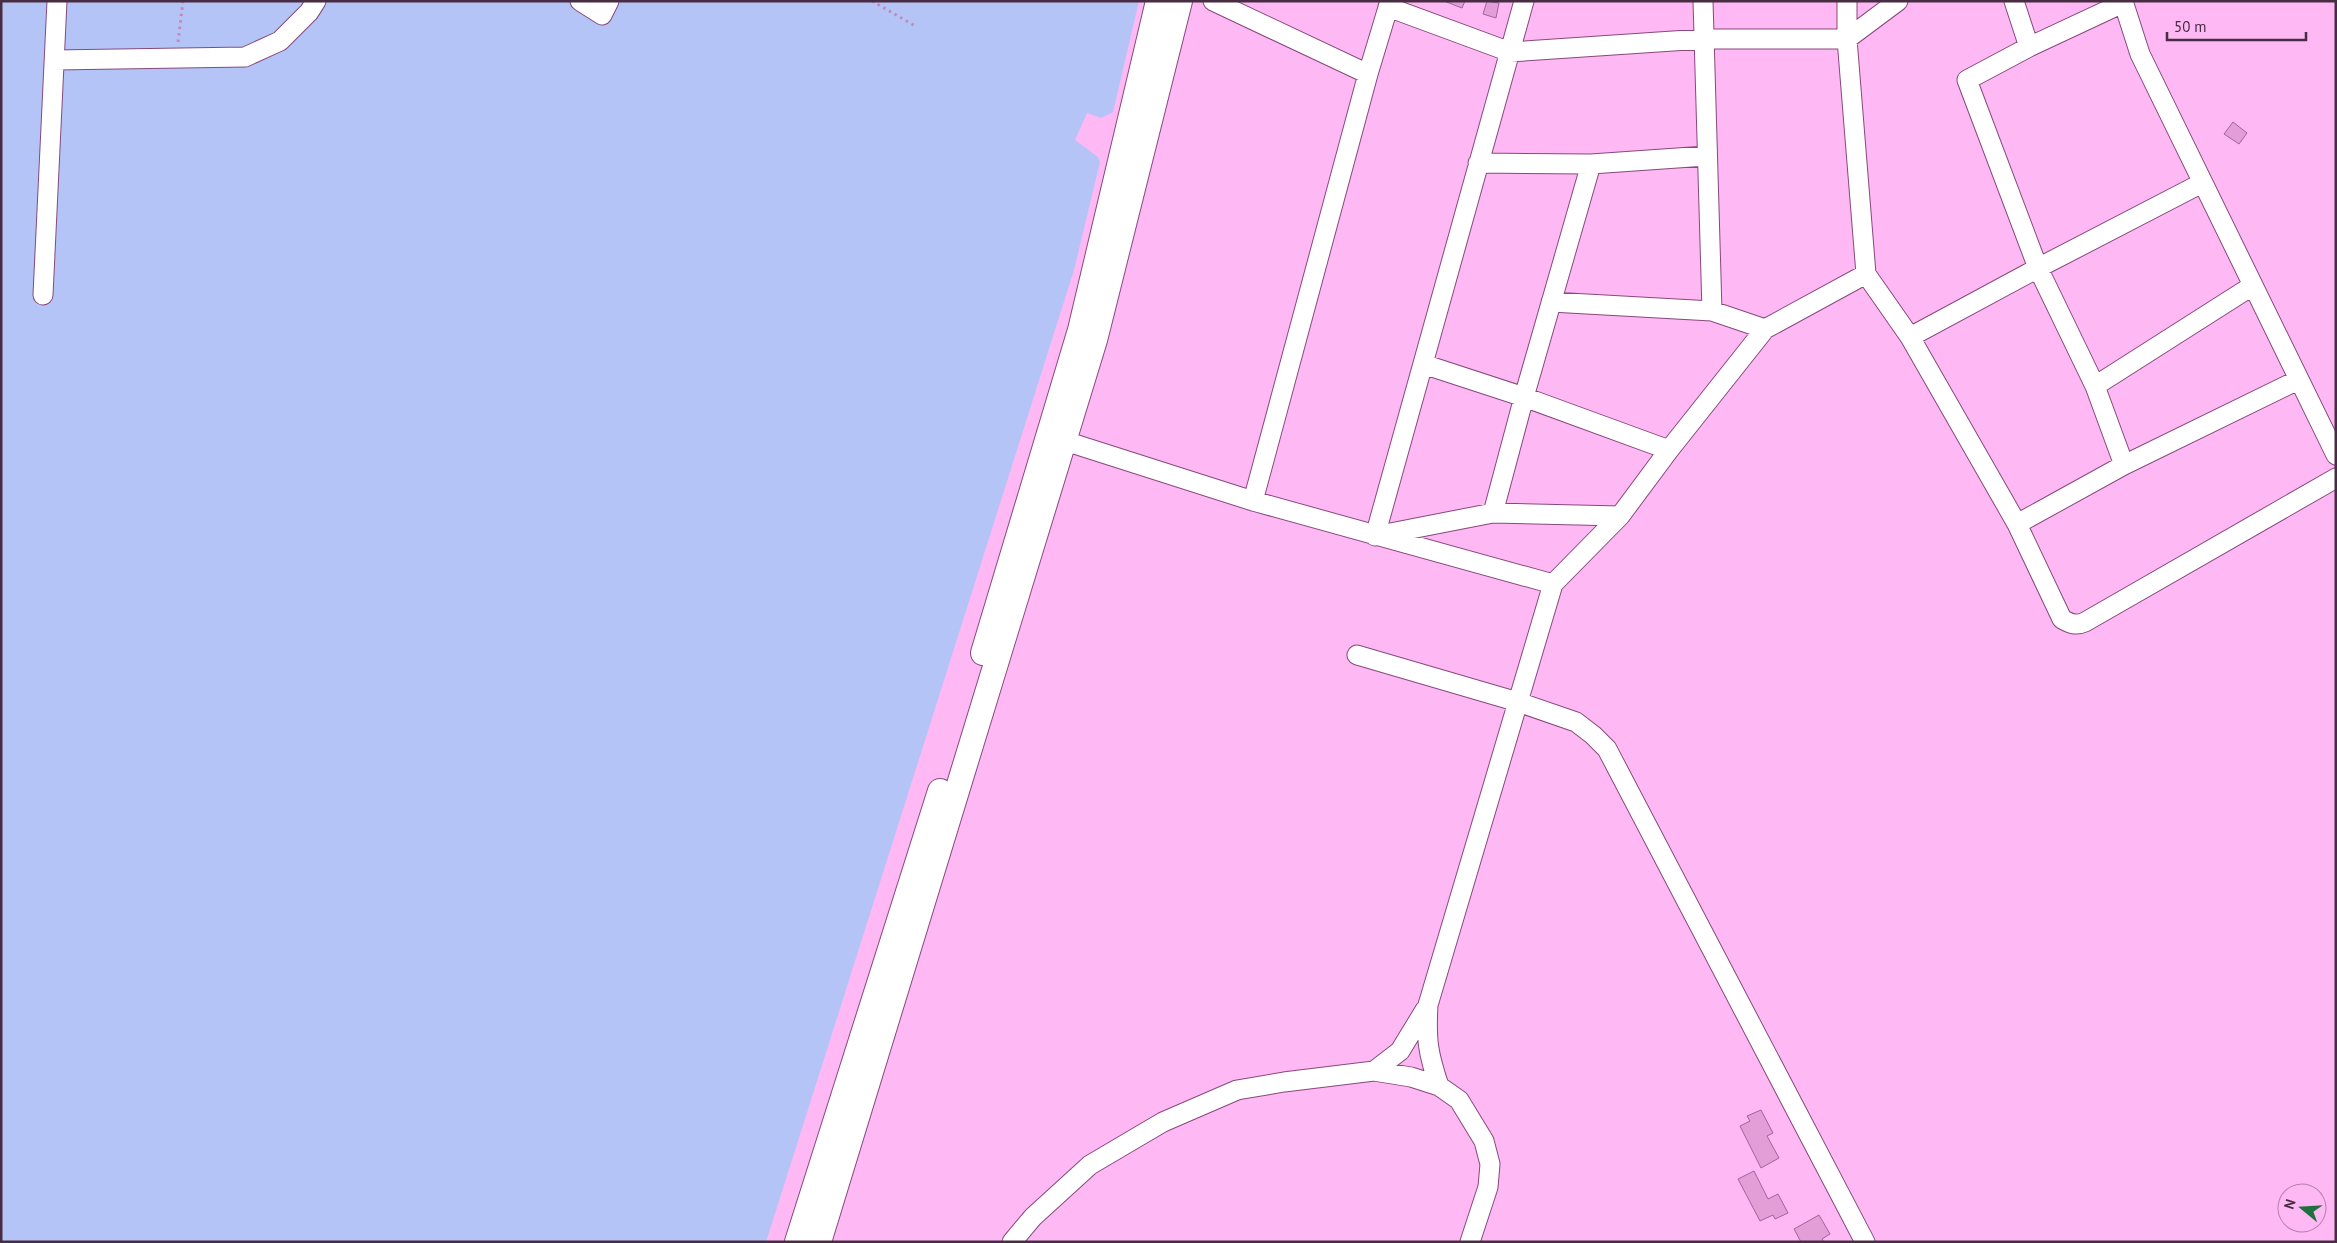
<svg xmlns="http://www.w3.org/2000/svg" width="2337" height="1243" font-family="'PT Sans',sans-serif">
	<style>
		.green { fill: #b5c4f6 }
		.building { fill: #e39ed7; stroke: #a36399 }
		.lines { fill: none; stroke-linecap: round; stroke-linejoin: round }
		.minor-casing { stroke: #86497d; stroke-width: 21 }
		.major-casing { stroke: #86497d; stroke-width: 26 }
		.path { stroke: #c28ab9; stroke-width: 3; stroke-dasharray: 2.5 4; stroke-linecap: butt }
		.minor { stroke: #fff; stroke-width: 19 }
		.major { stroke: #fff; stroke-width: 24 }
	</style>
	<rect width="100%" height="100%" fill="#feb8f3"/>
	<!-- green -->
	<path class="green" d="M1 1H1139L1113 112 1101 118 1087 113 1075 140 1098 157 1100 162 1074 270 766 1242H1Z"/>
	<!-- building -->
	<path class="building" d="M1444 1H1465L1462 8Z
		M1487 1 1499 3 1496 18 1483 14Z
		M2233 122 2247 133 2239 144 2224 134Z
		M1761 1110 1773 1133 1767 1136 1779 1158 1761 1168 1740 1126 1750 1121 1747 1116Z
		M1754 1171 1768 1199 1778 1194 1788 1213 1775 1219 1773 1215 1760 1221 1738 1179Z
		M1819 1215 1830 1234 1822 1239 1824 1242H1801L1794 1229Z"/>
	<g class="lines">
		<!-- minor casing -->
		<g class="minor-casing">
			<path id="minor" d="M580 1 602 15 609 1
				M1213 1 1368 74
				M1524 1 1375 536 1493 513 1620 516
				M1703 1 1712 311
				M1847 1V39L1866 274
				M2014 1 2029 47
				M2123 1 2140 54 2336 455
				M2123 3 2029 47 1967 80 2038 268 2095 386 2124 465
				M1388 7 1510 52 1703 39H1847L1898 1
				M55 60 245 57 280 41 309 12 316 1
				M1478 163 1591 164 1706 156
				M43 295 57 1
				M1551 302 1712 311 1765 329
				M1910 337 2038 268 2202 183
				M1423 364 1524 397 1669 450
				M2095 386 2252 286
				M1065 441 1253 501 1553 584 1620 516 1669 450 1765 329 1866 274 1910 337 2017 524 2062 619C2071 624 2076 626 2085 622L2336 478
				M1253 501 1368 74 1390 1
				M1493 513 1524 397 1591 164
				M2017 524 2124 465 2298 380
				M1357 655 1518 702 1576 722 1593 735 1607 749 1865 1242
				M1374 1071 1400 1051 1425 1010
				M1439 1086C1428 1053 1426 1040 1428 1005L1553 584
				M1012 1242 1033 1217 1090 1165 1163 1122 1237 1090 1284 1082 1374 1071 1411 1077 1439 1086 1459 1100 1484 1141 1490 1164 1488 1187 1470 1242"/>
		</g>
		<!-- major casing -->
		<g class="major-casing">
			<path id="major" d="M983 653 1080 330 1158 1
				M797 1242 940 791
				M819 1242 1095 340 1180 1"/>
		</g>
		<!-- path -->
		<path class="path" d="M872 1 917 27
			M178 42 183 1"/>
		<!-- minor -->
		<use href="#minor" class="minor"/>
		<!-- major -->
		<use href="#major" class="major"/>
	</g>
	<!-- border -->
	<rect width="2337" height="1243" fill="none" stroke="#472c43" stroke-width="5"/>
	<!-- north arrow -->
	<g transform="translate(2302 1208) rotate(288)"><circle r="24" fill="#feb8f3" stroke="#b580ad"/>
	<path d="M0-4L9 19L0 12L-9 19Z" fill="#206f3e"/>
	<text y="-8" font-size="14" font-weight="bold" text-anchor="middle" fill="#472c43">N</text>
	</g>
	<!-- scale -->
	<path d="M2167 32v8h139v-8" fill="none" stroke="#472c43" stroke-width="2.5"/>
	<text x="2174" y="32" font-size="15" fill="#472c43" stroke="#feb8f3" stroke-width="4" paint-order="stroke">50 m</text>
</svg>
